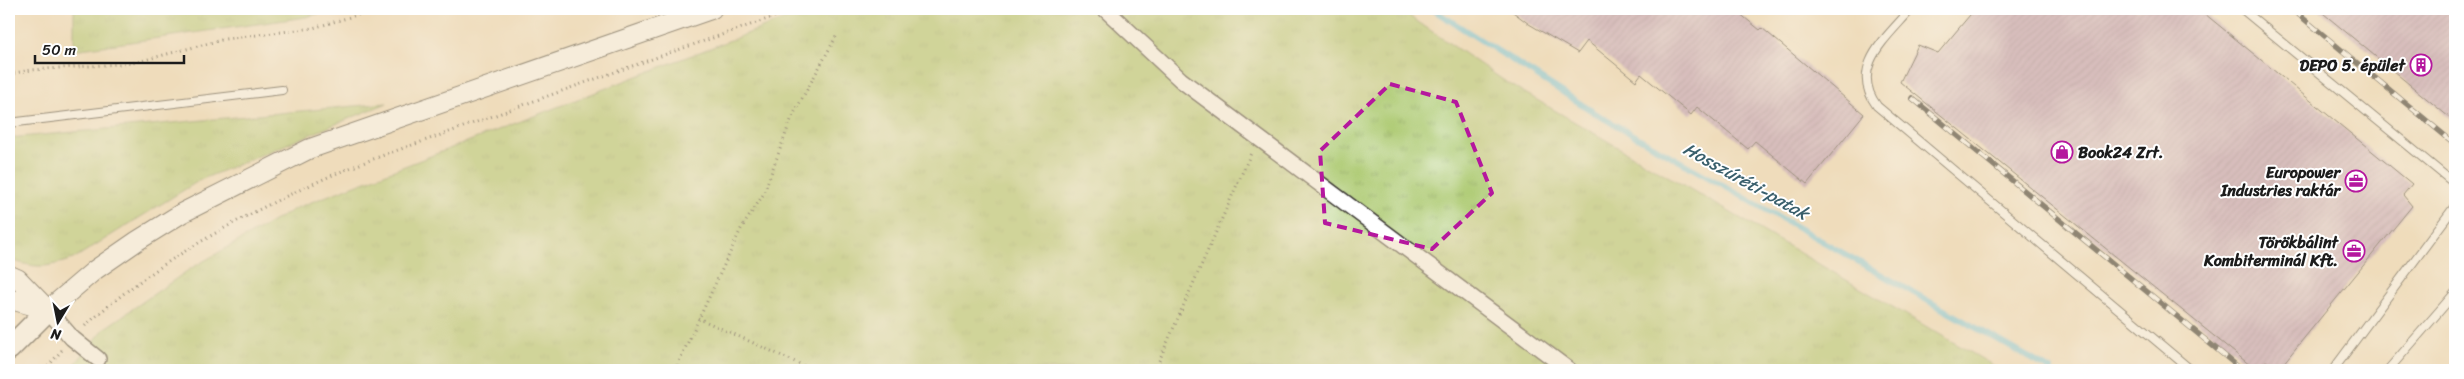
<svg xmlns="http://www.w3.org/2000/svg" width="2464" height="379" font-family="Sriracha,sans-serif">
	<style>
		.grass { fill: url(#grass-tufts); stroke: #647246 }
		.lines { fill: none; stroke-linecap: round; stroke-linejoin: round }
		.stream { stroke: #65c3e3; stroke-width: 6 }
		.building { fill: url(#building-hatch) }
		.service-casing { stroke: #3c3934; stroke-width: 10 }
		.minor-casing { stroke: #3c3934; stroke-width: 18 }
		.tertiary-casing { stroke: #3c3934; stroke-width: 21 }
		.secondary-casing { stroke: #3c3934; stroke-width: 24 }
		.path { stroke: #3c3934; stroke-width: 3; stroke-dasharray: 1 4; stroke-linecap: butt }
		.service { stroke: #fff; stroke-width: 8 }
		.minor { stroke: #fff; stroke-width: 15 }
		.tertiary { stroke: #fff; stroke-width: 19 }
		.secondary { stroke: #fff; stroke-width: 21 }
		.rail-casing { stroke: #1c1c1c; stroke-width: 5.5 }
		.rail { stroke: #fff; stroke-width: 4; stroke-dasharray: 11; stroke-linecap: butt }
		.marked { fill: none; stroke: #b5179e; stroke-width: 4; stroke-dasharray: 10 6; stroke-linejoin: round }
		.labels { text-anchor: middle; stroke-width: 4; stroke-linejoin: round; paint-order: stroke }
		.poi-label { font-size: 16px; font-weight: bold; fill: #1c1c1c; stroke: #fff; text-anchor: end }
		.water-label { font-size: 18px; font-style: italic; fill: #395f6c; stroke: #fff }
	</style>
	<defs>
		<pattern id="grass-tufts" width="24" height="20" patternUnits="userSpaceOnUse" patternTransform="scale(1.25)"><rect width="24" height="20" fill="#acc970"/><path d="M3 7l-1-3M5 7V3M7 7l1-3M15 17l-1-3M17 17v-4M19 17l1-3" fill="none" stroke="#93ac60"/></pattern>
		<pattern id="building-hatch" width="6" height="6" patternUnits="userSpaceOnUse" patternTransform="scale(1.25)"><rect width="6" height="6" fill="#bc99be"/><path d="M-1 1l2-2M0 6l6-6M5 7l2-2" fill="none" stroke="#987c9a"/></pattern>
	</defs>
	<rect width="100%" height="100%" fill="#fff"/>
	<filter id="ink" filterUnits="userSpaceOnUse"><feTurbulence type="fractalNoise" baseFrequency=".02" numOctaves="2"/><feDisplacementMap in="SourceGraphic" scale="10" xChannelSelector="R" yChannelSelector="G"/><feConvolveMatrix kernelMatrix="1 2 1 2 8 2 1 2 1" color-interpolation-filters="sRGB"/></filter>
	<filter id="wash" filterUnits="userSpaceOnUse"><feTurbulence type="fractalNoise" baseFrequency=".0096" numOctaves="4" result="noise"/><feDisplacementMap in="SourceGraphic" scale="20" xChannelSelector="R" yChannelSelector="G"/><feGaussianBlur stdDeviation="1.12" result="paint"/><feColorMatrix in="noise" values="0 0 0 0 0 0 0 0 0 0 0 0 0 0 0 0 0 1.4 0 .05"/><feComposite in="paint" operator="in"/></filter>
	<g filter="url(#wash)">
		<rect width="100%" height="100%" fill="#efdcbb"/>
		<!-- grass -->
		<path class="grass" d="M74 9H336L306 17 74 50Z
			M811 9H1399L1506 82 2001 370H70L105 328 190 269 296 208Z
			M387 103 200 180 73 259C46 268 36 269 9 259V138Z"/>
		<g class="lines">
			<!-- stream -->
			<path class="stream" d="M1432 9 1603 118 2051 370"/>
		</g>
		<g id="blocks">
			<!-- building -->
			<path class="building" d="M1509 9H1734L1760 30 1762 28 1864 114 1807 184 1755 141 1748 149 1697 107 1691 115 1641 74 1636 81 1587 41 1578 53 1529 24Z
				M1975 9H2199L2412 184 2403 195 2412 206 2278 370 2266 361 2256 370 1900 82 1918 45 1938 53Z
				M2318 9H2455V122Z"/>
		</g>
	</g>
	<g filter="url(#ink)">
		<use href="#blocks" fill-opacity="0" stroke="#3c3934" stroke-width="1"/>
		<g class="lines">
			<!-- service casing -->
			<g class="service-casing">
				<path id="service" d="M1911 9C1887 38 1848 67 1877 106L2191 370
					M2242 9 2455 184
					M9 123 282 90
					M2333 370 2455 206
					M2388 370 2455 293"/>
			</g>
			<!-- minor casing -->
			<g class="minor-casing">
				<path id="minor" d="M1105 9 1181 80 1569 370
					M48 310 72 338 98 359"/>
			</g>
			<!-- tertiary casing -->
			<g class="tertiary-casing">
				<path id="tertiary" d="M9 275 18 279 48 310
					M9 299 48 310
					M48 310 95 270 137 241 182 213 309 149 712 9"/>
			</g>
			<!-- secondary casing -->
			<g class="secondary-casing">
				<path id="secondary" d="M9 349 48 310"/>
			</g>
			<!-- path -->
			<path class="path" d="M9 74 31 70 133 63 225 39 313 28 377 9
				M698 318 813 370
				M85 326C154 263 240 216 326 178 371 158 420 143 466 126 576 85 686 47 797 9
				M45 370 62 350
				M675 370 741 229 763 195 792 117 837 35
				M1155 370 1251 153"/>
			<!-- service -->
			<use href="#service" class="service"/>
			<!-- minor -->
			<use href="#minor" class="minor"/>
			<!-- tertiary -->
			<use href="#tertiary" class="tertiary"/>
			<!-- secondary -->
			<use href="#secondary" class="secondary"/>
			<!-- rail casing -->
			<g class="rail-casing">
				<path id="rail" d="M2292 9 2455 144
					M1912 98 2242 370"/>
			</g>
			<!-- rail -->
			<use href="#rail" class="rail"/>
		</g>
	</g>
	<!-- marked area -->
	<path d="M0 0H2464V379H0ZM1390 84 1456 102 1492 193 1432 249 1325 223 1320 151Z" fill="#efdcbb" fill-opacity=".55" fill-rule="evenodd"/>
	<path class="marked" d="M1390 84 1456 102 1492 193 1432 249 1325 223 1320 151Z"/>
	<!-- icons -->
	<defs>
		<g id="building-ring" transform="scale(1.125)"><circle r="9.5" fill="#fff" stroke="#b5179e" stroke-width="1.5"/><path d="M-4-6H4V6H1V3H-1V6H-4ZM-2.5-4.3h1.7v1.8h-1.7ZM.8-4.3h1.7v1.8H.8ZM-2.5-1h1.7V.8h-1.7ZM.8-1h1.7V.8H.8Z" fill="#b5179e"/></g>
		<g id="shop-ring" transform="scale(1.125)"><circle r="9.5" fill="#fff" stroke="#b5179e" stroke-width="1.5"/><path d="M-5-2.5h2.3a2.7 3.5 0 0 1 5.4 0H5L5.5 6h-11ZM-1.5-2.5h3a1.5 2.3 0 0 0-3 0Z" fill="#b5179e"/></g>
		<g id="office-ring" transform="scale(1.125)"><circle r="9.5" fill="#fff" stroke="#b5179e" stroke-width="1.5"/><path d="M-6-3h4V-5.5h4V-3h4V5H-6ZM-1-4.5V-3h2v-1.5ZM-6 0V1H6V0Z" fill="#b5179e"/></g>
	</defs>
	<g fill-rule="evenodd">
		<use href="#building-ring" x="2421" y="65"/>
		<use href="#shop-ring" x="2062" y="152"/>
		<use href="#office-ring" x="2356" y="181"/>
		<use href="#office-ring" x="2354" y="251"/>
	</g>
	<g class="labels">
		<!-- poi labels -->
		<g class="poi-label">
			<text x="2405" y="71">DEPO 5. épület</text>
			<text x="2078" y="158" text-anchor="start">Book24 Zrt.</text>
			<text x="2340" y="178">Europower<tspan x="2340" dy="18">Industries raktár</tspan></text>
			<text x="2338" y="248">Törökbálint<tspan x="2338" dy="18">Kombiterminál Kft.</tspan></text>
		</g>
		<!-- water labels -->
		<g class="water-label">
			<text transform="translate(1746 181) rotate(29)" y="6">Hosszúréti-patak</text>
		</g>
	</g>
	<!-- margin -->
	<rect width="2464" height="379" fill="none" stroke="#fff" stroke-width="30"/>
	<!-- north arrow -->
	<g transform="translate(58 322) rotate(190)" stroke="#ffffff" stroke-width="4" paint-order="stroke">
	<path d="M0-4L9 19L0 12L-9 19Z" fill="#1c1c1c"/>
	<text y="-8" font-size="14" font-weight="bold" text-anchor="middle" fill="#1c1c1c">N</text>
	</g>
	<!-- scale -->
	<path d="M35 55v8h149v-8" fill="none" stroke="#1c1c1c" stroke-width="2.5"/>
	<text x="42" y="55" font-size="15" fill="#1c1c1c" stroke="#ffffff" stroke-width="4" paint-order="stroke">50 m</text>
</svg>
